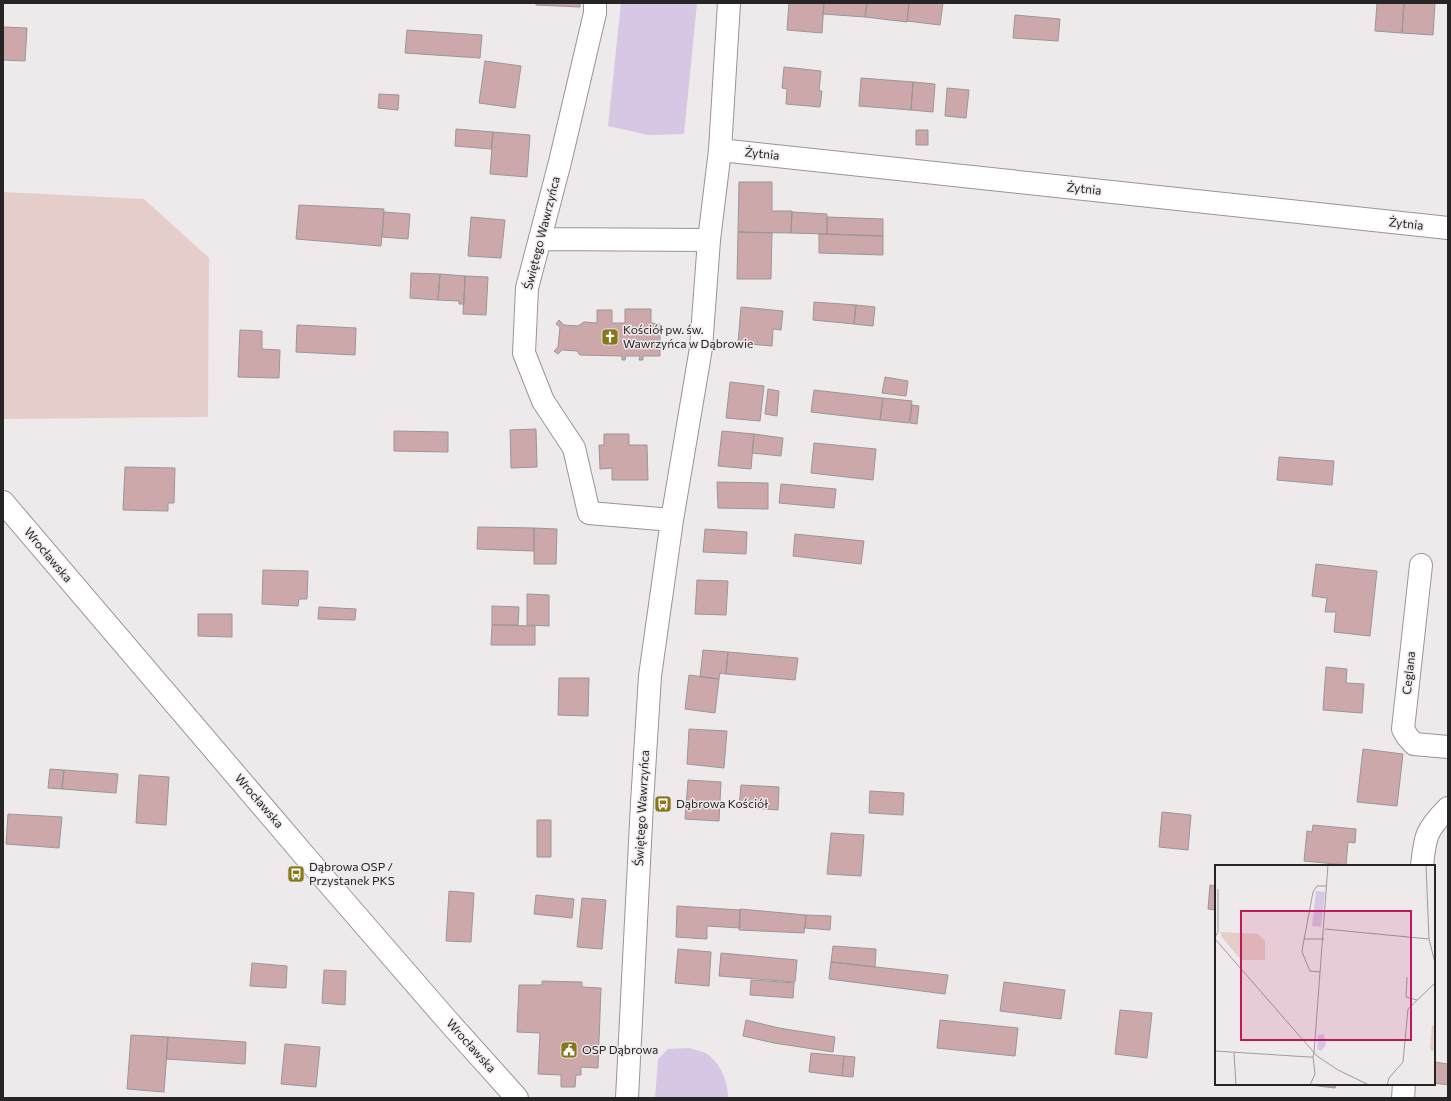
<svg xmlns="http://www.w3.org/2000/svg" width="1451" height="1101" font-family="Commissioner,sans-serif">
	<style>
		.green { fill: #e5cec9 }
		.water { fill: #d6c7e5 }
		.building { fill: #cda8ab; stroke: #9a9696 }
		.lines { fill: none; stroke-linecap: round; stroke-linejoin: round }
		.street-casing { stroke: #999496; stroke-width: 24 }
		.secondary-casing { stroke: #999496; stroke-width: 24 }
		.street { stroke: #fff; stroke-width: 22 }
		.secondary { stroke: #fff; stroke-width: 22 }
		.labels { text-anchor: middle; stroke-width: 3; stroke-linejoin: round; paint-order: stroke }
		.street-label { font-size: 12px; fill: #262425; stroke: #eeeaeb }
		.poi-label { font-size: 12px; fill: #262425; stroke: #eeeaeb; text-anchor: start }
		.inset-road { fill: none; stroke: #9e9b9c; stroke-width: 1 }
		.view { fill: #c2185b; fill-opacity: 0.15; stroke: #c2185b; stroke-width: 2 }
		.inset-edge { fill: none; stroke: #262425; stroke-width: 2 }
	</style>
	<rect width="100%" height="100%" fill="#eeeaeb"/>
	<!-- green -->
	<path class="green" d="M3 192 144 199 209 258 208 417 3 419Z"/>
	<!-- water -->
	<path class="water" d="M621 3H697L684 134 648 135 608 126Z
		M689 1048C695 1050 702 1051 707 1054 721 1064 728 1081 728 1098H655L658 1059 668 1049Z"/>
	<!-- building -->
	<path class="building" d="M536 3H580V7L536 5Z
		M789 3H824L822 33 787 30Z
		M824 3H867L865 17 823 14Z
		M867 3H909L907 22 865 17Z
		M909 3H943L940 25 907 21Z
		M1377 3H1404L1402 33 1375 31Z
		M1404 3H1435L1433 35 1402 33Z
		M1015 15 1060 19 1058 41 1013 38Z
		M3 27 27 28 25 61 3 60Z
		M407 30 482 35 480 58 405 53Z
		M485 61 521 66 515 108 479 103Z
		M784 67 821 71 819 91H822L820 107 786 104 787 89 782 88Z
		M861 78 913 82 911 110 859 106Z
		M913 82 935 84 933 112 911 110Z
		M947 88 969 90 966 118 945 116Z
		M379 94 399 95 398 110 378 108Z
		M456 129 493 132 491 149 455 146Z
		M916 130H928V145H916Z
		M493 132 530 135 527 177 490 174Z
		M739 182H772V211H792L791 233 738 232Z
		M299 205 384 209 381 246 296 239Z
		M384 212 410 214 408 239 382 237Z
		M792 212 827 214V234L791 233Z
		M471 217 505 220 501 258 468 256Z
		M827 217 883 219V236L827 234Z
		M738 232 772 233 771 279H737Z
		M819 234 883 236V255L819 253Z
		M411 273 440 274 438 300 410 298Z
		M440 274 465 276 464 304H459V301L438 300Z
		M465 276 488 277 486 315 463 314Z
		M814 302 856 305 854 324 813 320Z
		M856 305 875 307 873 326 854 324Z
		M741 307 783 311 781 330 773 329 772 346 738 343Z
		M625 309H651V323L660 324V356H643V360H639L640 356H626L625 360H622V356L580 355 577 351 562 350 558 354 554 351 558 347 560 327 556 324 559 320 564 325 578 326 584 322 597 323V310H612V323H625Z
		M297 325 356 328 355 355 296 352Z
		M240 330 262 331V349L280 350 279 378 238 377Z
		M885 377 908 381 906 396 882 393Z
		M730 382 764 386 760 421 726 418Z
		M768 389 779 391 777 416 765 414Z
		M814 390 883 398 880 420 811 412Z
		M883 398 912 401 909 423 880 420Z
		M912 405 919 406 917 424 910 423Z
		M536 429 537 467 511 468 510 430Z
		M394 431 448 432V452L394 451Z
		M722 431 754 434 751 469 718 466Z
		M604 434H629V445H647L648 480H612V468L600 469 599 445H604Z
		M754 434 783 438 781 456 752 453Z
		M814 443 876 449 873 480 811 473Z
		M1279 457 1334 461 1332 485 1277 480Z
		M125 467 175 468 174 503H168V511L123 510Z
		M717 482 768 483V509L718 508Z
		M781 484 836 489 834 508 779 503Z
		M478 527 534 528V551L477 549Z
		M534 528 557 529 556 564H534Z
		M705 529 747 532 746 554 703 552Z
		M795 534 864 541 861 564 793 556Z
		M1316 564 1377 571 1370 636 1334 632 1336 612H1325L1327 598 1312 596Z
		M263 570 308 571 307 599H299L298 606 262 604Z
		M697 580 728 581 726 615 695 614Z
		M527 594 549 595V626L527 625Z
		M492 606 519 607 518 625H492Z
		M319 607 356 609 355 620 318 619Z
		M198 614H232V637L198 636Z
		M492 625 535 626V645H491Z
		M703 650 728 652 726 674 720 673 719 679 700 677Z
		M728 652 798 658 795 680 726 674Z
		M1326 667 1347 669 1346 683 1364 684 1362 713 1323 710Z
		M689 675 719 679 715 713 685 709Z
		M559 678H589L588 716 558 715Z
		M689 729 727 731 724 768 687 764Z
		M1363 749 1403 754 1397 806 1357 802Z
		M50 769 64 770 62 789 48 788Z
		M64 770 118 774 116 793 62 789Z
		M139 775 169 777 166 825 136 823Z
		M688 780 721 782 719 821 685 819Z
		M741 785 779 787 778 810 739 807Z
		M870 791 904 793 903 815 869 813Z
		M1162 812 1191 815 1188 850 1159 847Z
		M8 814 62 817 59 848 6 844Z
		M537 820H551V857H537Z
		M1313 825 1356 829 1355 843 1348 842 1346 865 1304 861 1307 831 1312 832Z
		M831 833 864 835 861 876 827 874Z
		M1210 885 1216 886V910L1208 909Z
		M449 891 474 893 471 942 446 941Z
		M536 895 574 899 572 918 534 914Z
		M582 898 606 900 602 949 577 947Z
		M677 906 740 910V928L707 926V939L676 937Z
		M740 909 806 915 804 933 739 930Z
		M806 915 831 916 830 930 805 928Z
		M833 946 876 949 875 967 831 962Z
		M678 949 711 952 709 986 675 983Z
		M721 953 797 960 795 982 719 976Z
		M831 962 948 975 945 994 829 979Z
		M252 963 287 966 286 988 250 986Z
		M324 970 346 971 345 1005 322 1003Z
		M751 980 794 983 793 998 750 995Z
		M542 981 582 982V987L601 988 598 1068 581 1067V1075H576L575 1087H561V1075L538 1074 540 1033 517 1032 519 985H542Z
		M1004 982 1065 990 1061 1019 1000 1011Z
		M1120 1010 1152 1013 1147 1058 1115 1054Z
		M746 1020 779 1028 835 1037 833 1052 774 1043 743 1036Z
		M940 1020 1018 1028 1015 1056 937 1048Z
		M131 1035 168 1037 164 1092 127 1089Z
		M168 1037 246 1042 245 1064 166 1059Z
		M285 1044 320 1047 316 1087 281 1084Z
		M811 1053 844 1056 842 1076 809 1072Z
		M844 1056 855 1057 853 1077 842 1076Z
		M1434 1062 1448 1064V1085L1434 1083Z
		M1302 1084H1336L1335 1088Z"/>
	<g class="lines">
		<!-- street casing -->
		<g class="street-casing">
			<path id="street" d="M595 3V13L560 162 527 288 524 353 543 401 574 448 589 513 672 520
				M720 150 1448 228
				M540 239 709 240
				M1421 565 1403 729 1407 736 1414 744 1448 747
				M1422 866C1425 836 1426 830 1448 808
				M627 1098 642 803 650 676 672 520 701 348 709 240 720 150 729 3
				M1403 1098 1404 1084"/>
		</g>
		<!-- secondary casing -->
		<g class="secondary-casing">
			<path id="secondary" d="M3 502 310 862 447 1020 517 1098"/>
		</g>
		<!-- street -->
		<use href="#street" class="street"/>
		<!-- secondary -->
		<use href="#secondary" class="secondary"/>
	</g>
	<!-- icons -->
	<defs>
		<g id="church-square" transform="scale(0.9)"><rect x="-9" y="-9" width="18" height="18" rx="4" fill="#87771b" stroke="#eeeaeb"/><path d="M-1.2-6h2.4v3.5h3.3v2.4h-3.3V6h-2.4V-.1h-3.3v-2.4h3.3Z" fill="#fff"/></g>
		<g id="bus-square" transform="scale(0.9)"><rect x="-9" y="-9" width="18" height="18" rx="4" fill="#87771b" stroke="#eeeaeb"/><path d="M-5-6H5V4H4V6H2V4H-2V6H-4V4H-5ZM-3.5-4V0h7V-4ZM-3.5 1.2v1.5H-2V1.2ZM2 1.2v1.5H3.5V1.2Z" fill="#fff"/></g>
		<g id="civic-square" transform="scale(0.9)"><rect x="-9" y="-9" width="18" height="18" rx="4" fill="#87771b" stroke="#eeeaeb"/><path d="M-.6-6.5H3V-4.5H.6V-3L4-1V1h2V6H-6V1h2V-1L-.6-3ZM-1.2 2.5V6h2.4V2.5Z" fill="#fff"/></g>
	</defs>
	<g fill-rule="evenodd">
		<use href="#church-square" x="610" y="337"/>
		<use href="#bus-square" x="663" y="804"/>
		<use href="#bus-square" x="296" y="874"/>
		<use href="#civic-square" x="569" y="1050"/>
	</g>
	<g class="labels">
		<!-- street labels -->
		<g class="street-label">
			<text transform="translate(762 154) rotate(6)" y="4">Żytnia</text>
			<text transform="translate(1084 189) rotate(6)" y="4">Żytnia</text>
			<text transform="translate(1406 224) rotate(6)" y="4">Żytnia</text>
			<text transform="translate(542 233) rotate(-76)" y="4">Świętego Wawrzyńca</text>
			<text transform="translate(48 555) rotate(50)" y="4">Wrocławska</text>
			<text transform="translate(1409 673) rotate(-84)" y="4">Ceglana</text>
			<text transform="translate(259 801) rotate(49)" y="4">Wrocławska</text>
			<text transform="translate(642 808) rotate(-87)" y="4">Świętego Wawrzyńca</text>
			<text transform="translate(471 1046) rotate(48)" y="4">Wrocławska</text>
		</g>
		<!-- poi labels -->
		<g class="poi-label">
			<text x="623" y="334">Kościół pw. św.<tspan x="623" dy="14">Wawrzyńca w Dąbrowie</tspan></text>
			<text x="676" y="808">Dąbrowa Kościół</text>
			<text x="309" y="871">Dąbrowa OSP /<tspan x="309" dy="14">Przystanek PKS</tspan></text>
			<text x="582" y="1054">OSP Dąbrowa</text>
		</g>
	</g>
	<!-- overview -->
	<g transform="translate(1215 865)">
		<rect width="220" height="220" fill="#eeeaeb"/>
		<path d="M6 67 43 69 50 76V95H26L6 71ZM217 160 220 161V186L215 185Z" fill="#e5cec9"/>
		<path d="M101 26 110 27 106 62 97 61ZM109 169 111 180 106 186 102 184 103 170Z" fill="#d6c7e5"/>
		<path class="inset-road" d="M211 0 214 74 220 98M110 64 214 74M0 72 3 67V24M0 74 102 191 123 205 154 220M89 74H109M0 86V186M105 107 95 106 87 87 88 80 98 27 102 21H112M192 112 191 132 202 135M0 186 94 192H98L99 188M19 188 21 220M99 188 113 0M95 220 100 209 98 192M172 220 174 213 188 197 193 144 220 118"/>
		<path class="view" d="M26 46H196V175H26Z"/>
		<rect width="220" height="220" class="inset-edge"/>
	</g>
	<!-- border -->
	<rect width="1451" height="1101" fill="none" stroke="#262425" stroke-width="8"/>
</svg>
